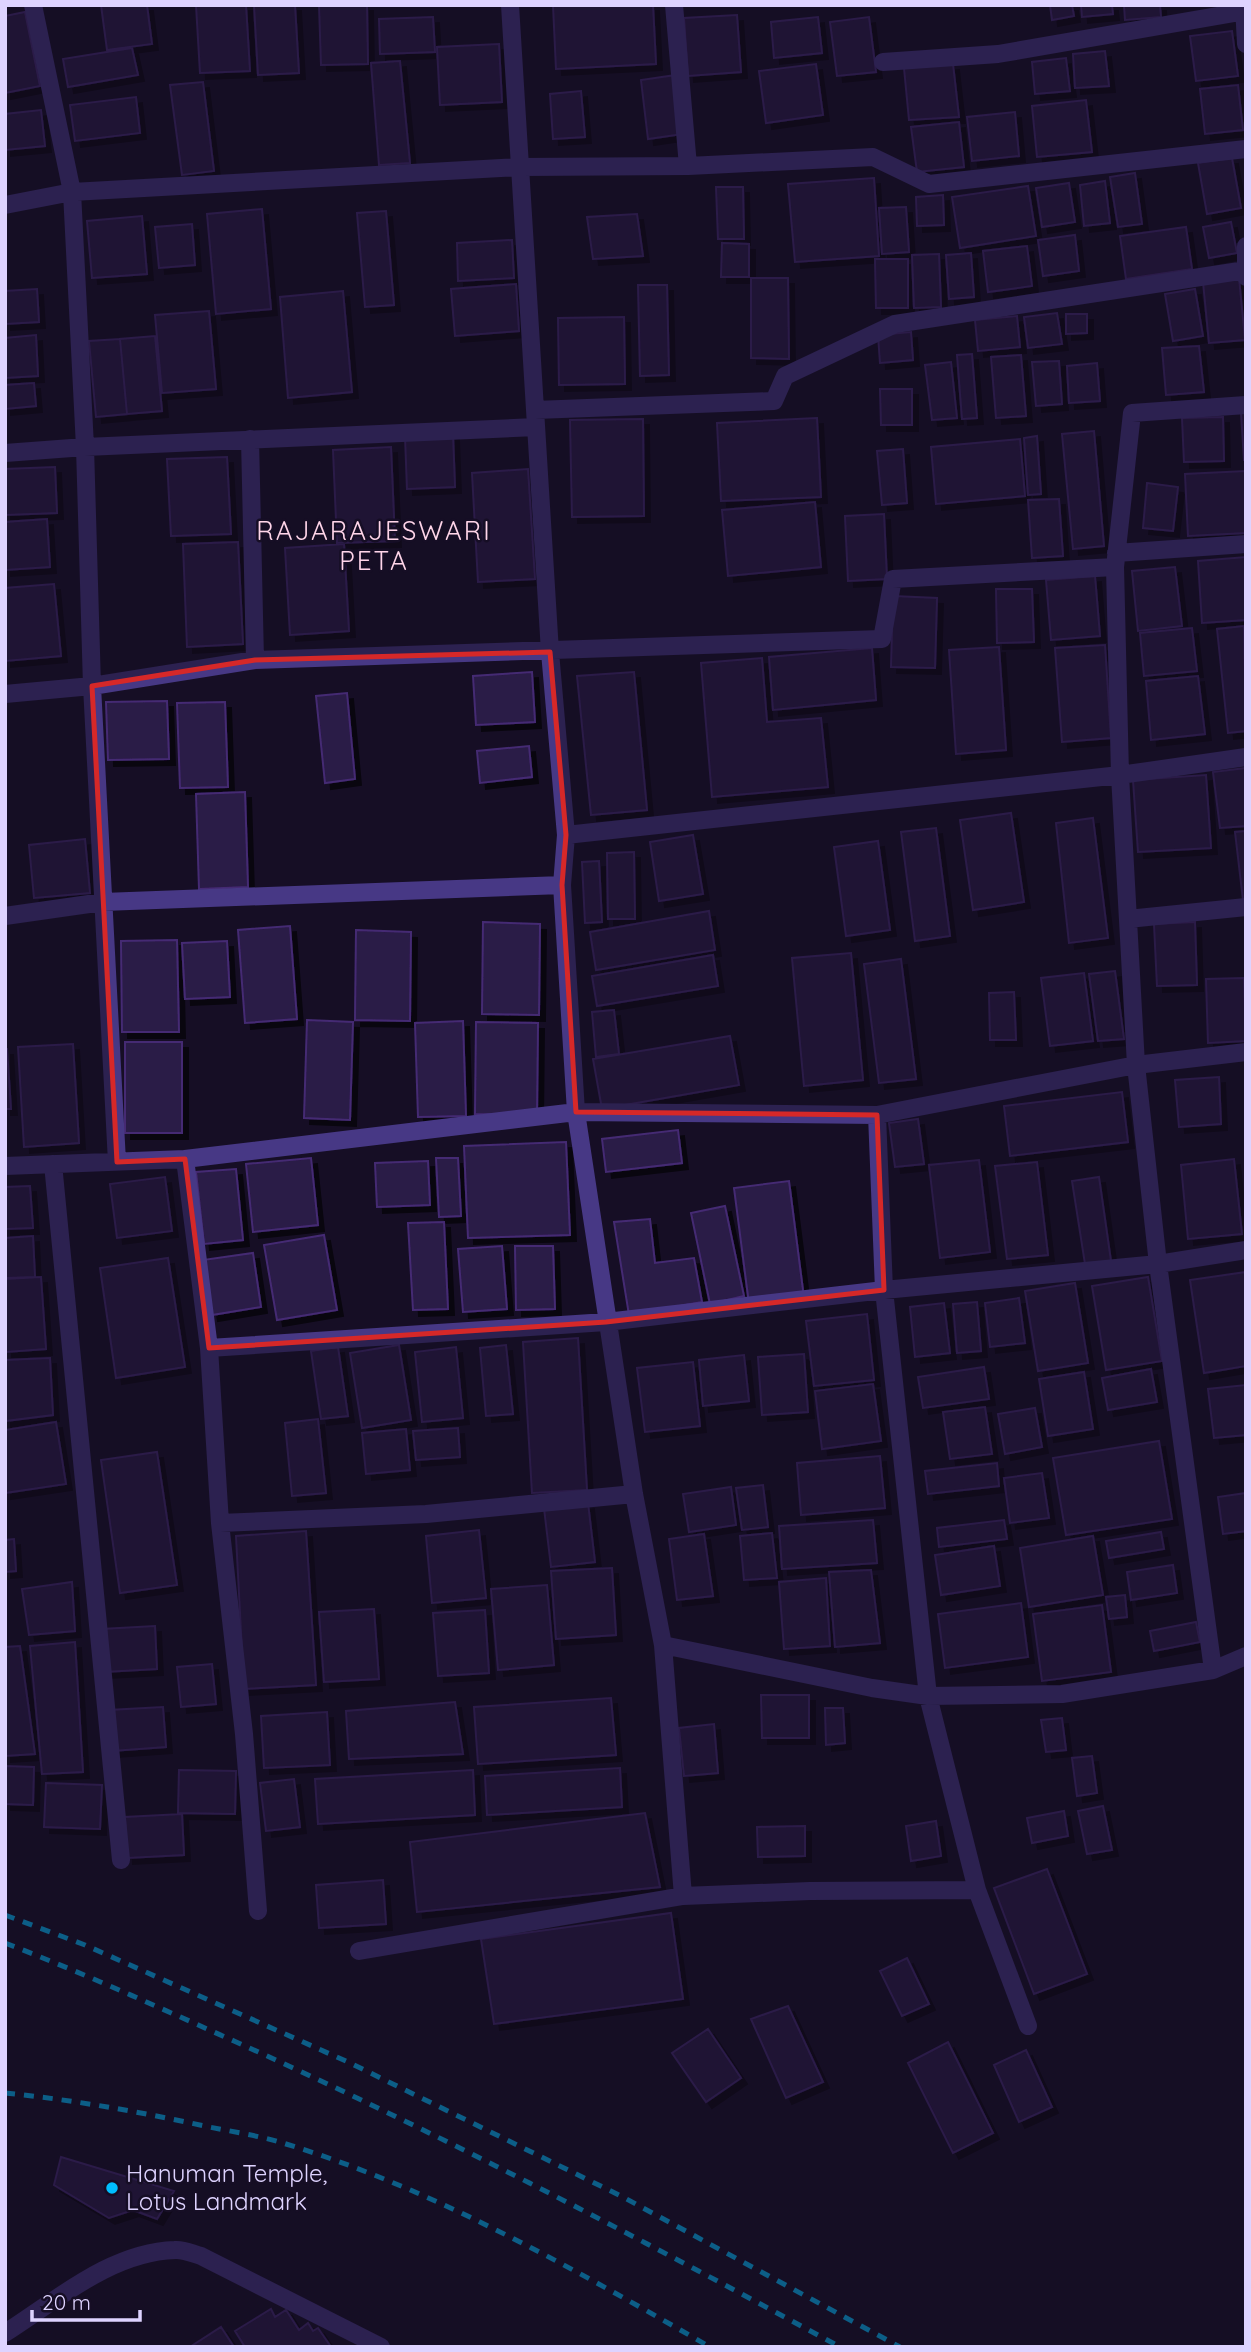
<svg xmlns="http://www.w3.org/2000/svg" width="1251" height="2352" font-family="Quicksand,sans-serif">
	<style>
		.building { fill: #2a1a47; stroke: #442b73; stroke-width: 2; filter: url(#shadow) }
		.lines { fill: none; stroke-linecap: round; stroke-linejoin: round }
		.minor { stroke: #473885; stroke-width: 18 }
		.rail { stroke: #00befe; stroke-width: 5; stroke-dasharray: 10 9; stroke-linecap: butt }
		.marked { fill: none; stroke: #d62828; stroke-width: 5; stroke-linejoin: round }
		.poi-dot { fill: #00befe; stroke: #160e25; stroke-width: 2.5 }
		.labels { text-anchor: middle; stroke-width: 5; stroke-linejoin: round; paint-order: stroke }
		.poi-label { font-size: 24px; fill: #ded3ff; stroke: #160e25; text-anchor: start }
		.neighbourhood-label { font-size: 26px; letter-spacing: 2px; fill: #ffd5e9; stroke: #160e25 }
	</style>
	<defs>
		<filter id="shadow"><feDropShadow dx="6" dy="6" stdDeviation="0" flood-color="#0009"/></filter>
	</defs>
	<rect width="100%" height="100%" fill="#160e25"/>
	<!-- building -->
	<path class="building" d="M101 5H147L152 44 107 50Z
		M196 5H246L250 71 200 73Z
		M254 5H295L299 73 258 75Z
		M319 5H367L368 64 321 65Z
		M553 5H653L656 64 556 69Z
		M1050 5H1072L1074 16 1052 20Z
		M1081 5H1112L1113 14 1082 17Z
		M1124 5H1160L1161 17 1125 20Z
		M25 12 40 86 5 93V16Z
		M737 15 741 72 688 76 684 18Z
		M433 17 435 52 380 54 379 19Z
		M818 17 822 53 774 58 771 22Z
		M869 17 876 72 837 76 830 22Z
		M1232 31 1238 76 1196 81 1190 36Z
		M499 44 502 102 440 105 437 47Z
		M132 48 138 75 68 87 63 59Z
		M1105 51 1109 86 1075 88 1073 54Z
		M1066 58 1070 91 1035 94 1032 62Z
		M400 61 410 163 379 165 371 63Z
		M816 64 823 115 766 123 759 71Z
		M953 64 959 117 909 120 904 68Z
		M676 75 683 134 648 139 641 80Z
		M203 82 214 171 182 175 170 85Z
		M1238 85 1243 130 1205 134 1200 89Z
		M581 91 585 137 553 139 550 94Z
		M136 97 140 133 75 141 70 105Z
		M1086 100 1092 152 1037 157 1032 106Z
		M41 110 45 146 5 150V114Z
		M1015 112 1019 156 972 161 967 117Z
		M959 122 964 167 917 172 911 127Z
		M1232 158 1241 208 1207 214 1198 163Z
		M1135 173 1142 224 1118 227 1110 177Z
		M874 178 879 256 795 262 788 184Z
		M1105 181 1110 223 1084 226 1080 185Z
		M1069 183 1075 222 1042 227 1036 188Z
		M1028 186 1036 236 960 248 952 197Z
		M716 187H743L744 239H718Z
		M943 195 944 225 917 226 916 197Z
		M906 207 909 252 882 254 879 208Z
		M262 209 271 309 216 314 207 214Z
		M386 211 394 305 365 307 357 213Z
		M637 214 643 256 593 259 587 217Z
		M142 216 147 274 92 278 87 221Z
		M1231 222 1237 253 1209 258 1203 227Z
		M192 224 195 265 159 268 155 227Z
		M1186 227 1192 269 1126 279 1120 236Z
		M1075 235 1079 271 1043 276 1038 240Z
		M512 240 514 278 458 281 457 243Z
		M722 243 749 244V277H721Z
		M1027 246 1032 286 988 292 983 251Z
		M971 253 974 297 949 299 946 255Z
		M939 254 941 307 914 308 912 255Z
		M875 259H908V308H876Z
		M751 278H788L789 359 751 358Z
		M1239 278 1245 340 1209 343 1203 282Z
		M516 284 519 331 455 336 451 289Z
		M638 285H667L669 375 640 376Z
		M37 289 39 322 5 324V291Z
		M1195 289 1203 336 1173 341 1165 294Z
		M343 291 352 392 288 398 280 297Z
		M209 311 216 389 162 393 155 315Z
		M1057 313 1062 344 1028 348 1024 317Z
		M1066 314H1087V333L1066 334Z
		M1017 316 1020 347 978 351 975 320Z
		M624 317 625 384 559 385 558 318Z
		M911 332 913 360 880 363 878 335Z
		M36 335 38 376 5 378V338Z
		M155 336 162 411 127 414 120 339Z
		M120 339 127 414 96 417 89 341Z
		M1199 346 1204 392 1166 395 1162 348Z
		M972 354 977 418 962 419 957 355Z
		M1021 355 1026 416 996 418 991 357Z
		M1059 361 1062 404 1036 406 1032 362Z
		M951 362 957 418 932 420 925 365Z
		M1097 363 1100 401 1069 403 1067 366Z
		M34 383 36 406 5 409V385Z
		M880 389H912V425H881Z
		M1246 412V460H1244L1241 413Z
		M1223 417 1224 461 1184 462 1182 418Z
		M817 418 821 497 721 501 717 423Z
		M643 419 644 516 572 517 570 420Z
		M1094 431 1104 546 1073 549 1062 434Z
		M453 434 455 487 407 489 405 436Z
		M1037 436 1041 494 1028 495 1024 438Z
		M1020 439 1025 496 936 504 931 447Z
		M391 447 395 541 337 543 333 450Z
		M903 449 907 503 882 505 877 451Z
		M227 457 231 534 171 536 167 459Z
		M55 467 57 513 5 515V469Z
		M528 469 535 579 478 582 472 473Z
		M1246 471V533L1188 536 1185 474Z
		M1147 483 1178 487 1173 531 1143 528Z
		M1059 499 1063 556 1032 558 1028 500Z
		M815 502 821 567 728 576 722 510Z
		M884 514 887 579 848 581 845 516Z
		M47 519 50 567 5 570V522Z
		M238 542 243 644 187 647 183 544Z
		M344 544 349 631 290 635 285 548Z
		M1246 557V620L1202 623 1198 561Z
		M1175 567 1182 626 1138 631 1132 571Z
		M1095 576 1100 636 1051 640 1046 580Z
		M54 584 61 656 5 661V588Z
		M996 589H1032L1034 642 997 643Z
		M893 596 937 598 935 668 891 667Z
		M1244 626 1246 731 1228 733 1217 629Z
		M1192 628 1197 671 1144 676 1140 633Z
		M1105 645 1111 738 1062 742 1055 648Z
		M999 647 1006 750 956 754 949 650Z
		M872 648 876 700 773 710 769 657Z
		M762 658 767 722 821 718 828 787 712 797 701 663Z
		M532 672 535 722 476 725 473 676Z
		M634 672 647 810 591 815 577 676Z
		M1198 676 1205 734 1151 740 1146 681Z
		M347 693 355 779 325 783 316 696Z
		M167 701 169 759 108 760 106 702Z
		M225 702 228 787 180 788 177 703Z
		M529 746 532 777 480 783 477 751Z
		M1246 768V826L1220 828 1213 772Z
		M1206 775 1211 848 1138 852 1133 780Z
		M245 792 248 887 199 889 196 794Z
		M1011 813 1024 902 973 910 960 820Z
		M1093 818 1108 938 1069 943 1056 823Z
		M936 828 950 936 915 941 901 832Z
		M1246 831V899L1243 900 1235 832Z
		M693 835 703 894 659 901 650 842Z
		M85 839 90 893 34 898 29 845Z
		M878 841 890 930 846 936 834 847Z
		M634 852 635 919H608L607 853Z
		M599 861 602 922 585 923 582 862Z
		M709 911 715 950 596 970 590 932Z
		M483 922 540 924 539 1015 482 1014Z
		M1195 922 1197 985 1157 986 1154 924Z
		M290 926 297 1019 245 1023 238 930Z
		M356 930 411 932 410 1021 355 1020Z
		M177 940 179 1032H122L121 941Z
		M227 941 230 997 185 999 182 943Z
		M851 953 863 1080 804 1086 792 958Z
		M713 955 718 986 597 1006 592 976Z
		M901 959 916 1079 879 1083 864 964Z
		M1115 971 1124 1039 1098 1041 1089 974Z
		M1084 973 1093 1041 1050 1046 1041 978Z
		M1244 978 1246 1041 1208 1043 1206 979Z
		M1014 992 1016 1040H990L989 993Z
		M614 1010 619 1054 596 1057 592 1012Z
		M307 1020 353 1022 350 1120 304 1118Z
		M463 1021 466 1116 418 1117 415 1023Z
		M476 1022 538 1023 537 1115 475 1114Z
		M730 1036 739 1085 602 1109 593 1059Z
		M125 1042H182V1133H125Z
		M73 1044 79 1143 24 1147 18 1047Z
		M5 1049H7L11 1109H5Z
		M1219 1077 1221 1124 1179 1127 1175 1080Z
		M1122 1092 1128 1142 1010 1156 1004 1106Z
		M918 1119 924 1164 895 1167 889 1123Z
		M678 1130 682 1163 606 1172 602 1139Z
		M566 1142 570 1235 468 1238 464 1146Z
		M311 1158 318 1225 253 1232 246 1164Z
		M436 1158H458L461 1216 439 1217Z
		M1234 1159 1242 1234 1188 1239 1181 1165Z
		M979 1160 990 1252 940 1258 929 1165Z
		M428 1161 430 1205 377 1207 375 1163Z
		M1037 1162 1048 1255 1007 1259 995 1166Z
		M236 1169 243 1240 204 1244 196 1172Z
		M165 1177 172 1231 117 1238 110 1184Z
		M1099 1177 1111 1261 1085 1264 1072 1181Z
		M789 1181 804 1298 749 1304 734 1188Z
		M30 1186 33 1228 5 1229V1187Z
		M725 1206 744 1296 710 1304 691 1213Z
		M650 1219 655 1263 694 1258 702 1302 629 1315 614 1222Z
		M444 1222 448 1309 413 1310 408 1223Z
		M324 1235 337 1310 277 1320 264 1245Z
		M33 1236 35 1277 5 1278V1238Z
		M502 1246 507 1309 463 1312 458 1249Z
		M515 1246H553L555 1309 516 1310Z
		M253 1253 261 1307 212 1315 203 1260Z
		M168 1258 185 1367 116 1378 100 1268Z
		M1246 1272V1366L1204 1373 1190 1280Z
		M41 1277 46 1349 6 1352 5 1279Z
		M1148 1277 1162 1361 1106 1370 1092 1286Z
		M1075 1283 1088 1363 1038 1371 1025 1291Z
		M1019 1298 1025 1343 990 1347 985 1303Z
		M977 1302 981 1351 957 1353 953 1304Z
		M944 1303 950 1353 915 1357 910 1307Z
		M867 1314 874 1380 814 1386 806 1321Z
		M578 1338 587 1490 532 1493 523 1342Z
		M399 1345 411 1420 362 1428 350 1353Z
		M506 1345 513 1414 486 1416 480 1348Z
		M338 1347 348 1416 321 1419 311 1351Z
		M456 1347 463 1418 422 1422 415 1352Z
		M804 1354 808 1412 762 1415 758 1357Z
		M744 1355 749 1401 703 1406 699 1360Z
		M50 1358 53 1415 5 1421V1360Z
		M693 1362 700 1426 645 1432 637 1368Z
		M984 1367 989 1399 923 1408 918 1377Z
		M1151 1369 1157 1402 1108 1410 1102 1378Z
		M1084 1372 1093 1429 1048 1436 1039 1379Z
		M873 1384 881 1441 822 1449 815 1391Z
		M1246 1385V1435L1214 1438 1208 1389Z
		M985 1407 992 1454 950 1459 943 1412Z
		M1035 1408 1042 1447 1005 1454 998 1414Z
		M318 1419 326 1493 292 1496 285 1423Z
		M56 1422 66 1484 5 1493V1430Z
		M458 1428 460 1457 416 1460 413 1431Z
		M406 1429 410 1470 366 1474 362 1433Z
		M1159 1441 1172 1519 1066 1535 1053 1458Z
		M157 1452 177 1585 120 1593 101 1460Z
		M880 1456 885 1508 801 1515 797 1463Z
		M997 1463 999 1486 928 1494 925 1471Z
		M1042 1473 1049 1518 1010 1523 1004 1478Z
		M763 1485 768 1527 742 1530 736 1488Z
		M731 1487 736 1525 689 1532 683 1494Z
		M1246 1493V1531L1223 1534 1218 1497Z
		M588 1503 595 1562 551 1567 544 1508Z
		M873 1520 877 1563 782 1569 779 1526Z
		M1004 1520 1007 1539 939 1547 937 1528Z
		M479 1530 486 1598 432 1603 426 1536Z
		M306 1531 316 1685 244 1689 236 1536Z
		M1161 1532 1164 1549 1109 1558 1106 1541Z
		M772 1533 777 1578 744 1580 740 1536Z
		M704 1534 713 1596 677 1600 669 1539Z
		M1093 1536 1103 1595 1029 1607 1020 1548Z
		M14 1539 16 1571 5 1572V1540Z
		M994 1546 1000 1586 941 1595 935 1555Z
		M1173 1565 1177 1593 1131 1600 1127 1572Z
		M612 1568 616 1635 556 1639 551 1571Z
		M871 1570 880 1643 835 1647 829 1572Z
		M826 1578 830 1646 784 1649 779 1582Z
		M72 1582 75 1631 29 1635 22 1589Z
		M547 1585 554 1665 498 1670 491 1589Z
		M1125 1595 1127 1617 1109 1619 1106 1597Z
		M1021 1603 1028 1657 945 1668 938 1614Z
		M1102 1605 1111 1672 1042 1681 1033 1614Z
		M374 1609 379 1679 324 1682 319 1612Z
		M485 1610 489 1673 438 1676 433 1613Z
		M1196 1622 1200 1642 1154 1651 1150 1631Z
		M155 1626 157 1669 104 1672 102 1629Z
		M75 1642 83 1772 42 1774 30 1646Z
		M20 1646 35 1754 5 1756V1647Z
		M212 1664 216 1704 181 1707 177 1667Z
		M761 1695H809V1738H762Z
		M611 1698 616 1755 478 1764 474 1707Z
		M455 1702 463 1754 349 1759 346 1711Z
		M163 1707 166 1747 112 1751 109 1710Z
		M825 1708H843L845 1743 826 1745Z
		M327 1712 330 1765 264 1768 261 1716Z
		M1062 1718 1066 1750 1046 1752 1041 1720Z
		M714 1724 718 1773 684 1776 679 1728Z
		M1092 1756 1097 1793 1077 1796 1072 1758Z
		M5 1766 34 1767 33 1805 5 1804Z
		M620 1768 622 1807 487 1815 485 1776Z
		M179 1770 236 1771 235 1814 178 1813Z
		M473 1770 475 1815 318 1824 315 1779Z
		M294 1779 300 1827 266 1831 260 1783Z
		M46 1783 102 1785 100 1829 44 1827Z
		M1103 1806 1112 1850 1087 1854 1078 1811Z
		M1064 1811 1068 1836 1032 1843 1027 1818Z
		M645 1813 660 1887 417 1912 410 1842Z
		M182 1814 184 1855 127 1858 125 1817Z
		M936 1821 941 1856 911 1861 906 1826Z
		M805 1826V1856L758 1857 757 1827Z
		M1047 1869 1087 1974 1034 1994 994 1888Z
		M383 1880 386 1924 319 1928 316 1885Z
		M671 1913 683 1999 494 2024 481 1939Z
		M907 1958 929 2004 902 2016 880 1971Z
		M788 2006 823 2082 786 2098 751 2019Z
		M708 2029 741 2078 706 2102 672 2053Z
		M948 2042 993 2133 953 2153 908 2063Z
		M1026 2050 1052 2107 1019 2122 994 2065Z
		M61 2157 174 2191 157 2219 133 2210 109 2218 54 2185Z
		M271 2309 275 2317 286 2310 299 2330 308 2323 313 2331 318 2328 331 2347H245L235 2331Z
		M221 2327 234 2347H190Z"/>
	<g class="lines">
		<!-- minor -->
		<path class="minor" d="M33 5 72 192 85 447 92 686 117 1162
			M510 5 550 652 566 835 562 885 576 1112 634 1494 663 1645 683 1896
			M674 5 688 166
			M1244 5 1246 44
			M883 62 998 54 1246 11
			M5 205 72 192 520 167 688 166 873 157 929 184 1246 149
			M1246 246V277
			M535 410 774 401 785 376 895 324 1246 270
			M250 439 255 660
			M5 453 85 447 536 427
			M1116 553 1246 544
			M5 694 92 686 255 660 882 639 893 579 1115 567
			M566 835 1120 775 1246 757
			M5 916 103 902 562 885
			M1128 919 1246 907
			M877 1115 884 1290 928 1696 977 1890
			M185 1159 209 1348 220 1523 244 1734 258 1911
			M53 1164 121 1860
			M5 1166 185 1159 576 1112 877 1115 1136 1065 1246 1052
			M209 1348 606 1322 884 1290 1158 1264 1246 1250
			M220 1523 426 1514 634 1494
			M663 1645 872 1688 928 1696 1062 1694 1213 1670 1246 1656
			M1213 1670 1158 1264 1136 1065 1120 775 1115 567 1132 413 1246 405
			M359 1951 683 1896 810 1891 977 1890 1028 2026
			M5 2333C57 2300 111 2252 175 2250 183 2249 193 2254 201 2256L381 2347"/>
		<!-- rail -->
		<path class="rail" d="M5 1915 85 1945 348 2062 621 2196 900 2347
			M5 1943C83 1973 158 2007 234 2041 441 2134 641 2239 840 2347
			M5 2093C74 2100 141 2112 209 2127 234 2132 261 2136 286 2144 434 2189 576 2270 710 2347"/>
	</g>
	<!-- marked area -->
	<path d="M0 0H1251V2352H0ZM550 652 566 835 562 885 576 1112 877 1115 884 1290 606 1322 209 1348 185 1159 117 1162 92 686 255 660Z" fill="#160e25" fill-opacity=".55" fill-rule="evenodd"/>
	<path class="marked" d="M550 652 566 835 562 885 576 1112 877 1115 884 1290 606 1322 209 1348 185 1159 117 1162 92 686 255 660Z"/>
	<!-- markers -->
	<circle class="poi-dot" cx="112" cy="2188" r="7"/>
	<g class="labels">
		<!-- poi labels -->
		<g class="poi-label">
			<text x="126" y="2182">Hanuman Temple,<tspan x="126" dy="28">Lotus Landmark</tspan></text>
		</g>
		<!-- neighbourhood labels -->
		<g class="neighbourhood-label">
			<text x="374" y="540">RAJARAJESWARI<tspan x="374" dy="30">PETA</tspan></text>
		</g>
	</g>
	<!-- border -->
	<rect width="1251" height="2352" fill="none" stroke="#ded3ff" stroke-width="14"/>
	<!-- scale -->
	<path d="M32 2310v10h108v-10" fill="none" stroke="#ded3ff" stroke-width="3.5"/>
	<text x="42" y="2310" font-size="21" fill="#ded3ff" stroke="#160e25" stroke-width="5" paint-order="stroke">20 m</text>
</svg>
